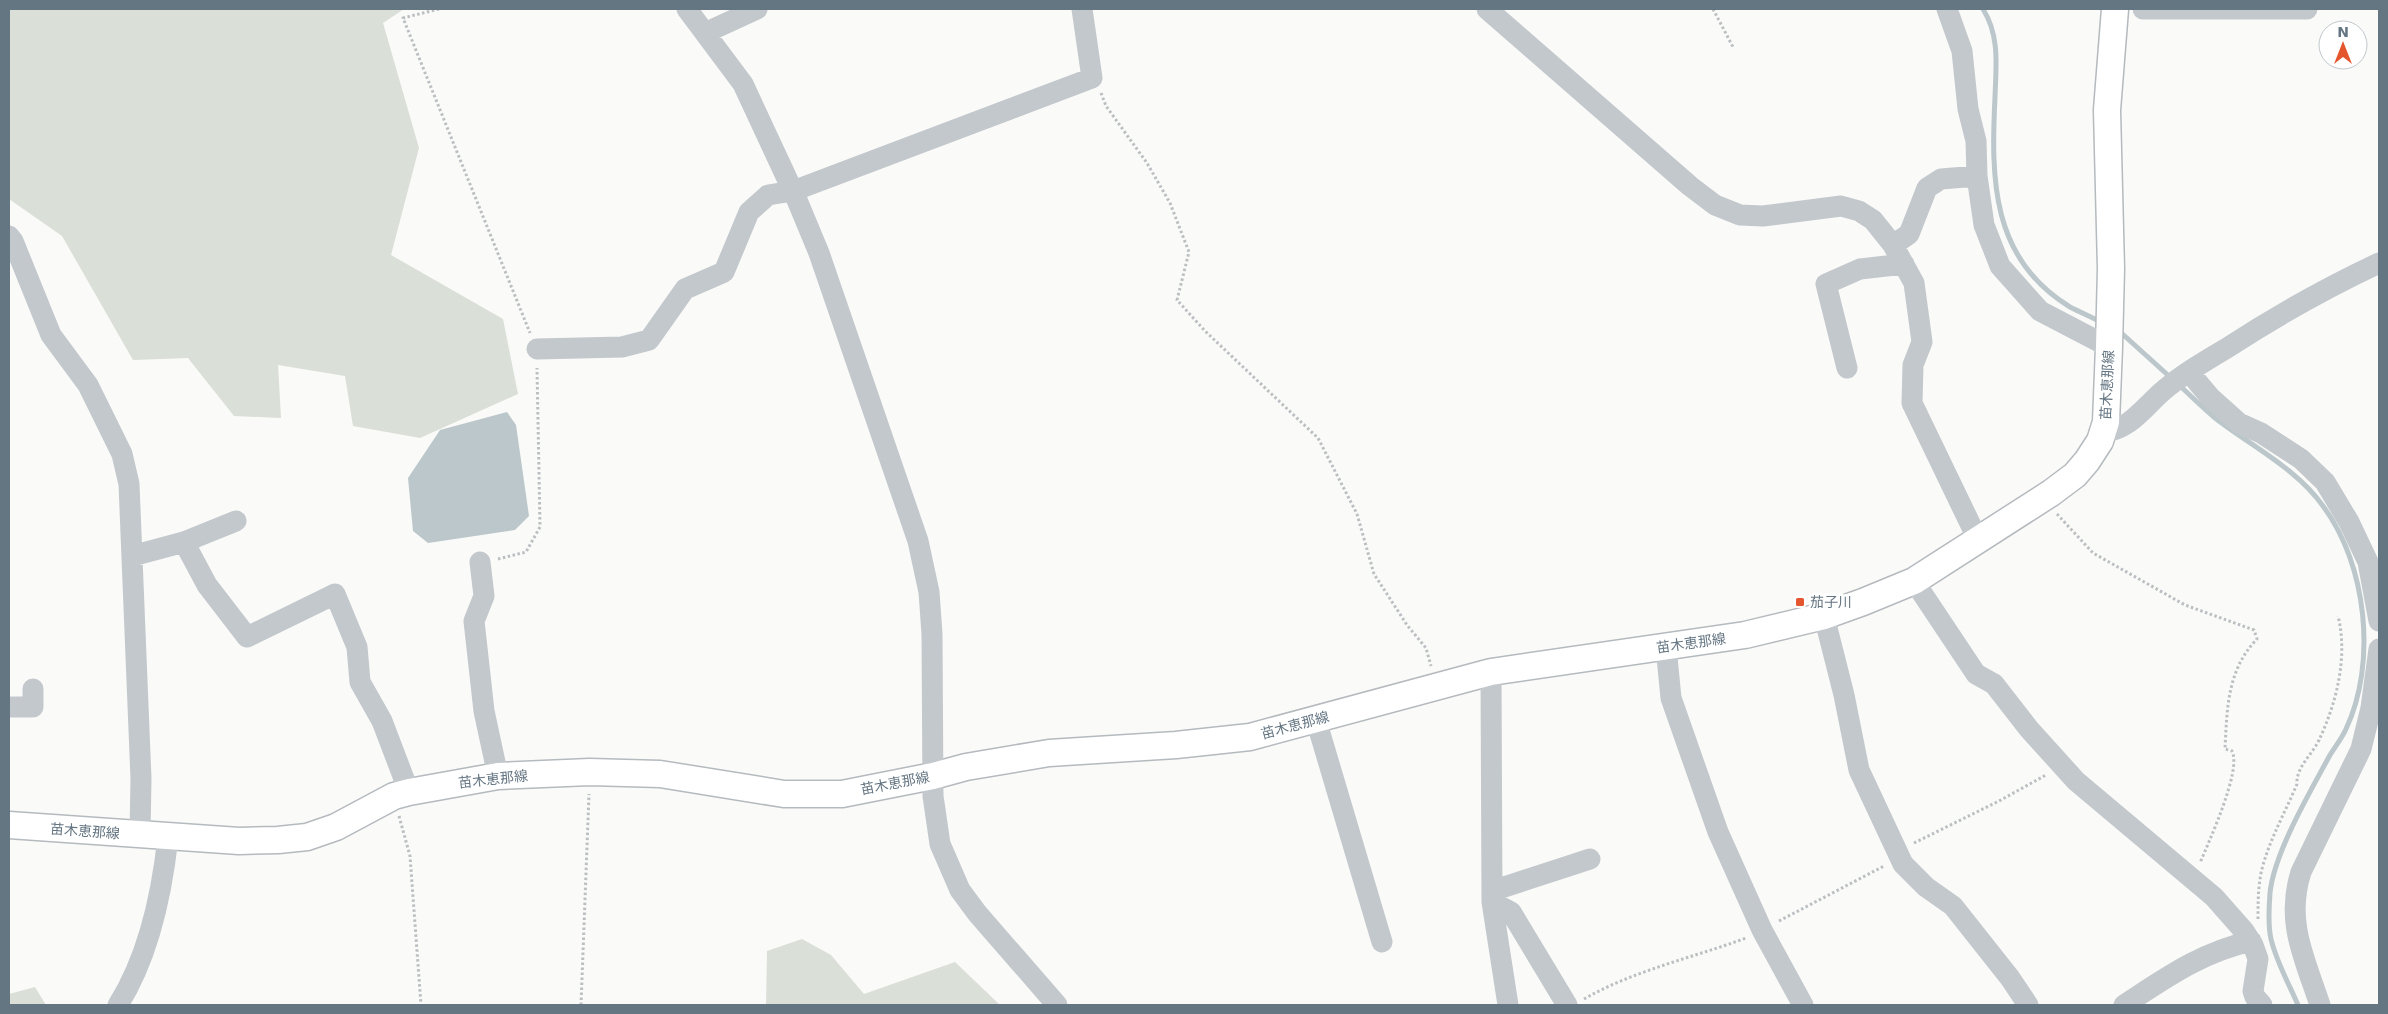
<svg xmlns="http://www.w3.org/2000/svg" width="2388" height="1014" font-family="'DejaVu Sans','Noto Sans JP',sans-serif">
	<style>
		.green { fill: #dadfd7 }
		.water { fill: #bbc7cb }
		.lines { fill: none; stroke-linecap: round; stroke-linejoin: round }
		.stream { stroke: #bbc7cb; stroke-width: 5 }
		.major-casing { stroke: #b5babe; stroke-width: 29 }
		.path { stroke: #bbbfc2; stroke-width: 3; stroke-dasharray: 2.5 2.5; stroke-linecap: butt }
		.minor { stroke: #c3c8cc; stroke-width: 21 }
		.major { stroke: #fff; stroke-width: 26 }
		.poi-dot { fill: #e4572e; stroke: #fff; stroke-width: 2 }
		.labels { text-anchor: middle; stroke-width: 5; stroke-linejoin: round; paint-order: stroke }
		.street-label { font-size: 14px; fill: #657683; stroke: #fff }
		.poi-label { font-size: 14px; fill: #657683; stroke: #fff; text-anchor: start }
	</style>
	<rect width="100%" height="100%" fill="#fafaf8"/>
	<!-- green -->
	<path class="green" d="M9 9H404L383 23 419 148 391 255 503 319 518 394 420 438 353 426 345 376 278 365 281 418 234 416 188 358 133 360 62 236 9 199Z
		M802 939 831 955 864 994 955 962 1000 1005H766L767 951Z
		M35 987 46 1005H9V994Z"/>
	<!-- water -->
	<path class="water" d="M507 412 516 425 529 516 515 530 428 543 413 531 408 478 440 430Z"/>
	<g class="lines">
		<!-- stream -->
		<path class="stream" d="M1983 9C2000 36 1996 66 1995 97 1991 179 1991 259 2070 307 2080 312 2091 317 2101 322
			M2118 330 2170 377
			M2179 385C2191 396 2202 407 2215 418 2251 446 2296 468 2323 506 2367 565 2377 663 2346 729 2342 738 2335 747 2330 755 2310 792 2274 853 2270 893 2269 906 2268 926 2271 939 2276 961 2289 984 2298 1005"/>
		<!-- major casing -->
		<g class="major-casing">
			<path id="major" d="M9 825 239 841 278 840 307 837 336 827 394 796 409 792 498 776 590 772 660 774 784 794H842L933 776 966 767 1049 753 1176 745 1250 737 1491 672 1745 635 1824 616 1863 602 1914 581 2051 493 2075 475 2087 461 2100 441 2106 422 2109 347 2111 269 2107 110 2115 9"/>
		</g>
		<!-- path -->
		<path class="path" d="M439 9 403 18 530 333
			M1713 9 1733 47
			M1101 93 1106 106 1147 163 1170 203 1189 252 1177 300 1205 331 1318 438 1357 514 1374 574 1407 625 1426 648 1431 666
			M2057 514 2093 553 2185 605 2254 630 2257 639C2227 670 2227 709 2225 749L2232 751C2242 770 2209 841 2200 863
			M498 559 526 552 540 527 537 368
			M399 816 410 856 421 1005
			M1914 843 1999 801 2046 775
			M2258 919C2258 903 2258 889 2261 873 2268 842 2285 813 2297 784 2296 767 2312 755 2319 740 2337 702 2348 656 2338 616
			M1779 921 1884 866
			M1584 999C1635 970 1692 958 1746 938
			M581 1005 589 794"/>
		<!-- minor -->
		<path class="minor" d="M687 9 743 84 797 200 819 253 918 541 929 592 932 634 933 796 940 844 960 890 977 913 1057 1005
			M1487 9 1690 186 1715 205 1740 215 1763 216 1841 206 1859 211 1873 220 1893 245
			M1947 9 1962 51 1968 109 1976 141 1977 176
			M2143 9H2307
			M707 32 757 9
			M9 236 13 241 51 335 88 385 122 454 129 484 141 779 140 834
			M537 349 622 347 649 340 685 289 724 272 749 212 768 195 793 191 1092 78 1082 9
			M1847 368 1826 284 1860 269 1904 264
			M2189 372 2210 397 2239 423 2261 433 2301 459 2325 482 2349 522 2368 562 2379 621
			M2103 432C2129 431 2145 406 2164 390 2183 374 2205 361 2227 348 2276 316 2326 288 2379 263
			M1978 540 1912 403 1913 365 1922 342 1914 283 1893 245 1909 234 1927 188 1941 179 1977 176 1984 225 2000 266 2040 311 2109 347
			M184 542 207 585 247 637 335 594 357 647 360 682 382 721 409 792
			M132 556 184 542 236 521
			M480 562 484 596 474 621 484 711 498 776
			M1914 581 1976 674 1994 684 2029 729 2076 781 2214 897 2244 931 2253 945 2258 959 2253 991 2255 997 2262 1005
			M1824 616 1844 695 1859 770 1903 864 1926 887 1953 906 2010 978 2028 1005
			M1666 647 1671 698 1718 832 1762 930 1803 1005
			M1491 672 1492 902 1508 1005
			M9 707H33V689
			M1316 720 1382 942
			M1492 891 1590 859
			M1492 902 1511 912 1567 1005
			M118 1005C149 956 162 893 168 837
			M2124 1005C2167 977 2200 953 2251 941
			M2320 1005C2305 959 2285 922 2301 872L2361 749 2371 708 2379 649"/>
		<!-- major -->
		<use href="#major" class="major"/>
	</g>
	<!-- markers -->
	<rect class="poi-dot" x="1795" y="597" width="10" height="10" rx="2.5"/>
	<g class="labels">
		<!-- street labels -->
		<g class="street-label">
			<text transform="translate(2107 385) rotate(-87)" y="5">苗木恵那線</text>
			<text transform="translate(1691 643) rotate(-8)" y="5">苗木恵那線</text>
			<text transform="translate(1295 725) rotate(-15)" y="5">苗木恵那線</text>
			<text transform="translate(493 779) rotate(-6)" y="5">苗木恵那線</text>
			<text transform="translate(895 783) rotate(-11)" y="5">苗木恵那線</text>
			<text transform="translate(85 831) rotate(4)" y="5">苗木恵那線</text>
		</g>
		<!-- poi labels -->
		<g class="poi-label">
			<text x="1810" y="607">茄子川</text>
		</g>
	</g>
	<!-- border -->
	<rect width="2388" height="1014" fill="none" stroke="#657683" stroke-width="20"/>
	<!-- north arrow -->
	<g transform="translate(2343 45)"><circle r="24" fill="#ffffff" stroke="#c1c8cd"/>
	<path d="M0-4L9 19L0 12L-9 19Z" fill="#e4572e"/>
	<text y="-8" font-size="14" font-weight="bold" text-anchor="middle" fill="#657683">N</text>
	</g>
</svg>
